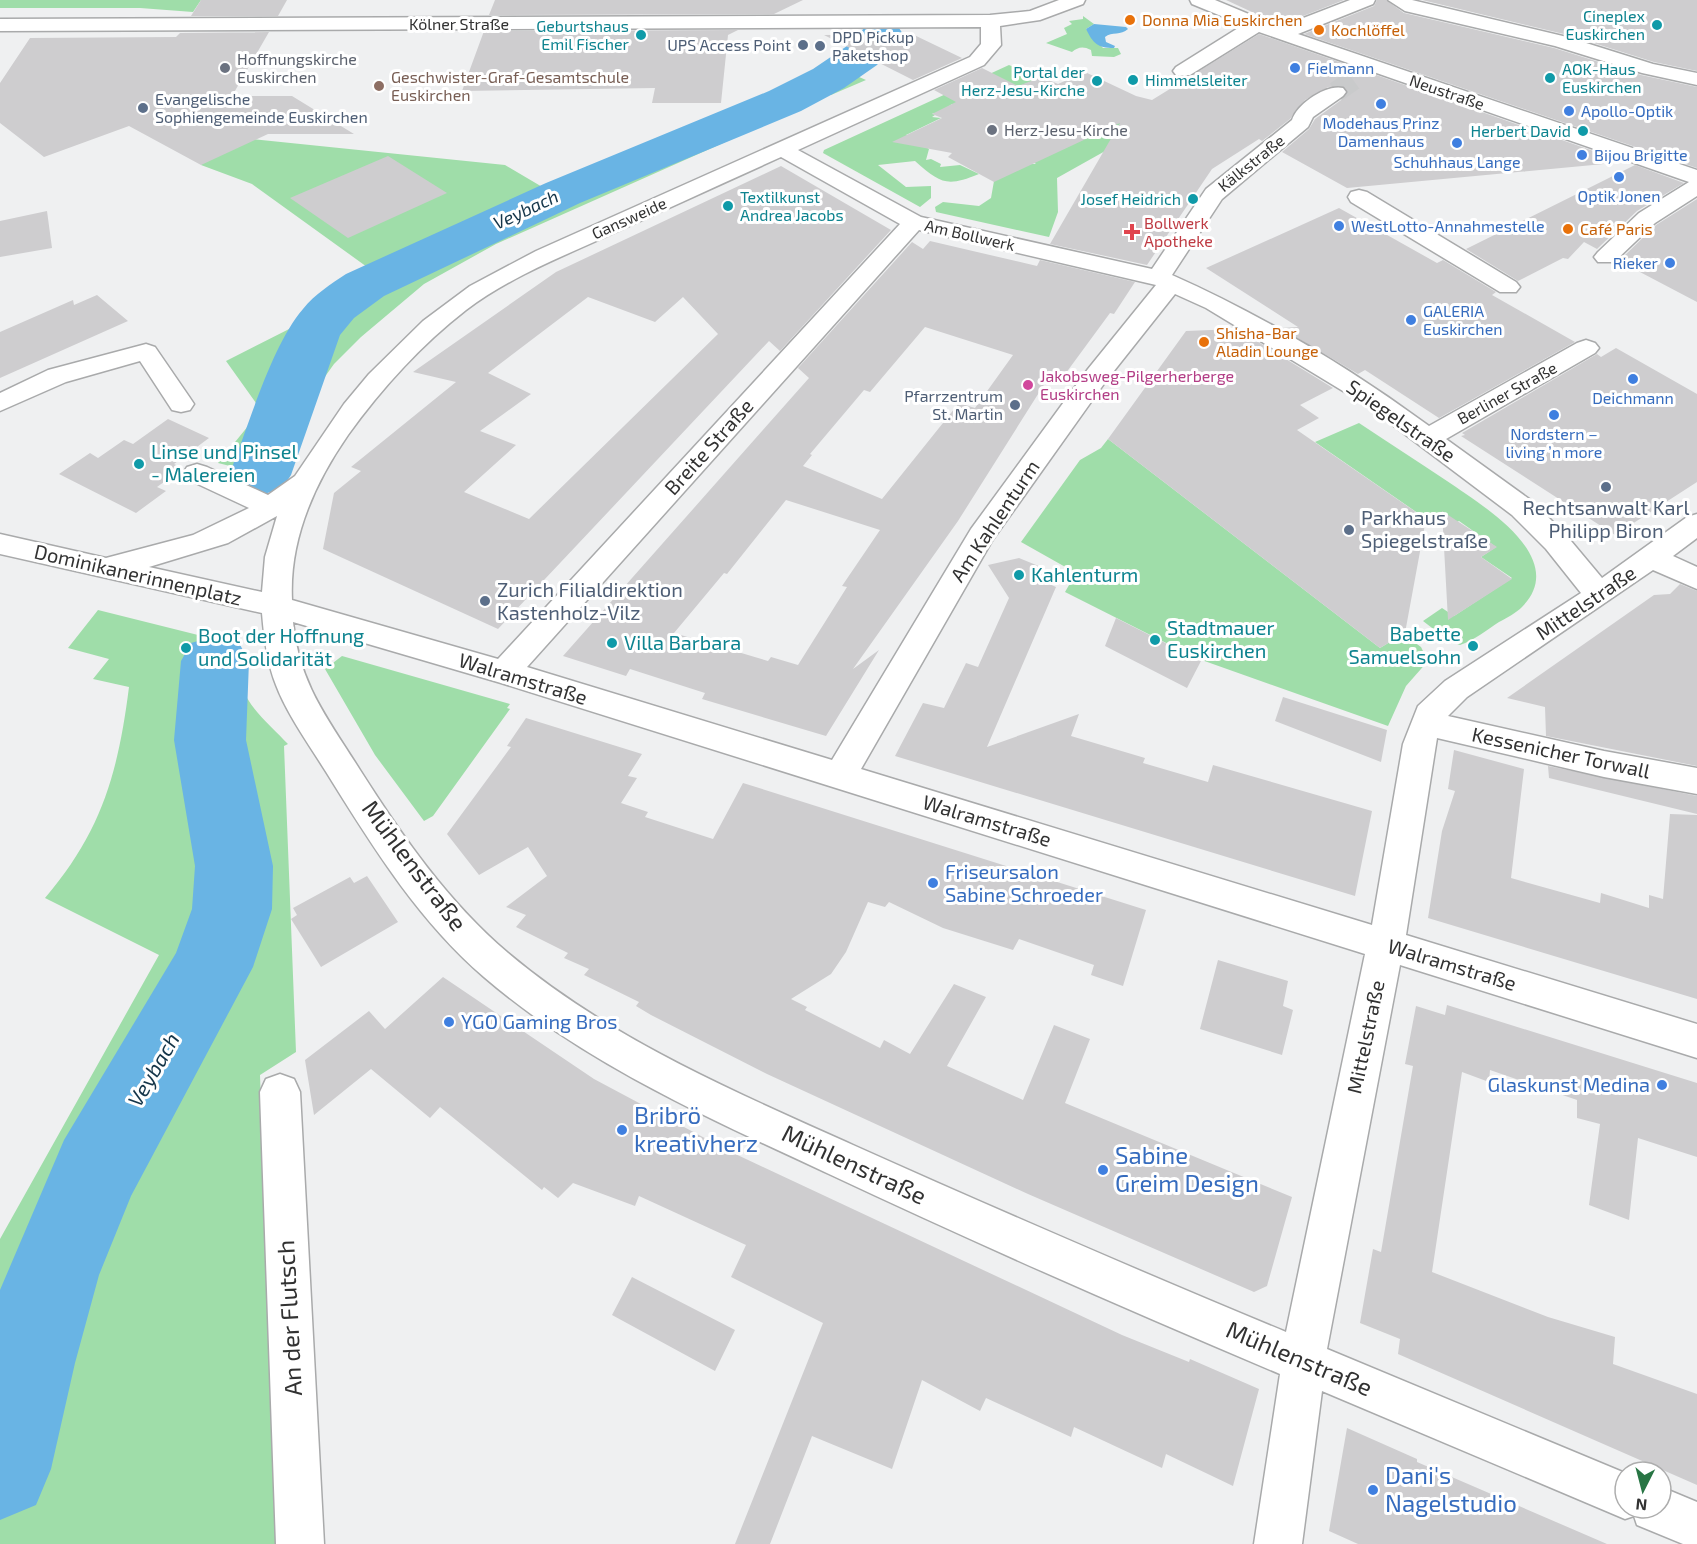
<svg xmlns="http://www.w3.org/2000/svg" width="1697" height="1544" font-family="'Exo 2',sans-serif">
	<style>
		.green { fill: #9fdda9 }
		.water { fill: #69b4e4 }
		.lines { fill: none; stroke-linecap: round; stroke-linejoin: round }
		.river { fill: #69b4e4; fill-rule: evenodd }
		.building { fill: #cecdcf; fill-rule: evenodd }
		.minor-tunnel { stroke: #c9cacb; stroke-width: 21; stroke-dasharray: 21 10; stroke-linecap: butt }
		.minor-casing { stroke: #a9aaab; stroke-width: 3 }
		.minor { fill: #fff; fill-rule: evenodd }
		.food-dot { fill: #e8710a; stroke: #fff; stroke-width: 2 }
		.culture-dot { fill: #0f9aa8; stroke: #fff; stroke-width: 2 }
		.service-dot { fill: #5c6f8a; stroke: #fff; stroke-width: 2 }
		.worship-dot { fill: #6b7280; stroke: #fff; stroke-width: 2 }
		.shop-dot { fill: #3f7fe0; stroke: #fff; stroke-width: 2 }
		.education-dot { fill: #8d6e63; stroke: #fff; stroke-width: 2 }
		.health-dot { fill: #e0444e; stroke: #fff; stroke-width: 2 }
		.hotel-dot { fill: #d1479c; stroke: #fff; stroke-width: 2 }
		.labels { text-anchor: middle; stroke-width: 6; stroke-linejoin: round; paint-order: stroke }
		.far-culture-label { font-size: 16px; fill: #0d838f; stroke: #fff; text-anchor: end }
		.far-food-label { font-size: 16px; fill: #c56008; stroke: #fff; text-anchor: start }
		.far-street-label { font-size: 16px; fill: #323232; stroke: #fff }
		.far-service-label { font-size: 16px; fill: #4e5e75; stroke: #fff; text-anchor: start }
		.far-worship-label { font-size: 16px; fill: #5b616d; stroke: #fff; text-anchor: start }
		.far-shop-label { font-size: 16px; fill: #366cbe; stroke: #fff; text-anchor: start }
		.far-education-label { font-size: 16px; fill: #785e54; stroke: #fff; text-anchor: start }
		.far-health-label { font-size: 16px; fill: #be3a42; stroke: #fff; text-anchor: start }
		.far-hotel-label { font-size: 16px; fill: #b23c85; stroke: #fff; text-anchor: start }
		.far-water-label { font-size: 18px; font-style: italic; fill: #143549; stroke: #fff }
		.street-label { font-size: 20px; fill: #323232; stroke: #fff }
		.culture-label { font-size: 20px; fill: #0d838f; stroke: #fff; text-anchor: start }
		.service-label { font-size: 20px; fill: #4e5e75; stroke: #fff; text-anchor: start }
		.shop-label { font-size: 20px; fill: #366cbe; stroke: #fff; text-anchor: start }
		.water-label { font-size: 21px; font-style: italic; fill: #143549; stroke: #fff }
		.near-street-label { font-size: 24px; fill: #323232; stroke: #fff }
		.near-shop-label { font-size: 24px; fill: #366cbe; stroke: #fff; text-anchor: start }
	</style>
	<rect width="100%" height="100%" fill="#eff0f1"/>
	<!-- green -->
	<path class="green" d="M0 0H201L193 12 140 8H0Z
		M1083 16 1094 24 1086 29 1103 48H1118L1121 54 1114 57 1092 56 1091 50C1083 46 1078 47 1072 52L1046 43 1067 34 1064 28 1072 24 1069 21 1083 19Z
		M1009 65 1036 77 1033 79 1036 80 1019 86 1022 87 956 105 952 104 938 114 932 113 935 115 932 117 941 118 906 135 929 149 926 160 931 159 941 164 940 167 960 165 979 174C947 187 941 184 915 161L878 165 906 187 931 186V198L920 207 823 153 824 150Z
		M850 73 866 80 831 95 821 90Z
		M800 86 822 99 496 244 424 284 361 337 334 364 309 399 275 475 247 477 234 467 218 463 261 410 226 361 301 323 329 295 374 272 252 184 201 165 221 136 505 165 544 188Z
		M1094 119 1148 127 1057 178 1058 212 1049 237 936 212 935 207 943 202 979 206 991 198 994 181 1030 164H1036L1033 162 1058 149H1064Z
		M1359 423C1388 442 1418 462 1447 481 1480 504 1571 557 1522 607 1516 613 1507 618 1499 622 1487 630 1474 640 1460 645L1449 641 1423 621 1442 608 1454 616 1512 578 1481 557 1496 547 1459 521 1451 525 1444 520 1435 525 1315 442Z
		M1108 439 1380 648 1403 634 1421 647 1428 661 1406 686 1388 726 1196 658 1065 592 1076 573 1021 542 1080 460 1101 448Z
		M98 610 206 637C238 657 231 669 247 698 257 715 275 730 288 744L284 746 296 1052 260 1075 277 1544H0V1239L159 955 45 898C102 831 118 773 129 687L93 679 109 659 68 648Z
		M342 656 510 704 507 708 510 709 433 816 424 821 375 755 325 669Z"/>
	<!-- water -->
	<path class="water" d="M1094 24 1126 27 1128 29C1121 36 1112 31 1105 37L1106 42 1115 46 1114 48C1097 48 1093 43 1086 29Z"/>
	<g class="lines">
		<!-- river -->
		<path class="river" d="M882 21 897 25 903 34 877 65 844 88 801 111 580 203 384 296 354 318 340 335 291 475 282 489 260 495 238 489 229 475C248 428 271 346 303 309 315 294 331 284 346 274L546 183 769 91 813 69 847 46 867 25Z
			M215 636 239 643 249 661 246 740 273 866 272 909 253 967 131 1196 99 1275 75 1363 51 1469 36 1505 0 1520V1290L64 1140 176 953 192 909 195 866 174 740 181 661 191 643Z"/>
	</g>
	<!-- building -->
	<path class="building" d="M201 0H287L278 16H191Z
		M495 0H803L774 14 489 15Z
		M1226 0H1344L1280 25Z
		M1377 0H1386L1404 13 1554 48 1641 75 1697 87V168L1304 34 1374 6Z
		M1422 0H1697V71L1654 62 1568 35Z
		M738 30 728 35 721 103H652L655 88 462 91 484 31Z
		M269 32 232 96H292L354 134H268L201 165 129 126 44 157 0 123V83L30 38 176 37 180 33Z
		M912 34 962 58 913 80 824 35Z
		M1259 34 1625 162 1347 188 1282 152 1309 129 1315 119 1344 98 1348 92 1343 86 1328 87 1305 100 1290 119 1262 141 1259 139 1212 169 1147 265 1050 244 1120 123 994 182 948 157 952 153 892 142 942 118 932 114 956 102 934 90 982 68 1018 86 1042 77 1058 84 1085 72 1136 96 1152 100Z
		M388 156 447 193 348 238 290 198Z
		M1635 165 1684 183 1637 211 1597 249 1584 242 1568 259 1563 258 1518 281 1466 249Z
		M781 166 891 230 780 351 769 341 498 629 323 549 334 493 361 471 351 467 456 382 413 372 556 272ZM588 297 655 322 683 297 718 334 529 519 464 492 516 445 480 431 531 394 488 373Z
		M1697 199V302L1619 261 1656 225Z
		M1339 208 1437 263 1443 260 1496 292 1492 295 1575 342 1439 418 1365 370 1358 374 1281 328 1298 327 1206 268Z
		M47 211 52 248 0 257V221Z
		M930 241 1037 266 1040 260 1135 282 1114 314 1110 313 1063 377 1052 372 958 521 853 669 879 650 826 736 702 699 705 693 630 669 626 676 563 656 809 378 798 368 912 242 923 249ZM925 327 1013 355 975 408 959 403 882 499 803 466 812 455 810 454 864 390 870 392ZM786 500 880 530 842 586 847 587 798 665 771 657 768 661 674 633 724 573 727 574Z
		M97 295 128 321 0 378V332L73 300 74 305Z
		M1237 329 1333 388 1300 405 1319 418 1297 430 1426 519 1405 633 1380 648 1108 439 1186 331Z
		M1616 348 1697 394V482L1615 535 1461 436 1465 435 1462 433 1597 354 1601 357Z
		M168 419 209 438 174 464 183 468 157 487 166 491 136 513 59 474 90 453 98 458 124 440 133 444Z
		M1442 511 1497 547 1481 557 1512 579 1448 620Z
		M1019 558 1041 567 1045 582 1056 587 987 747 1079 714 1071 736 1145 758 1143 763 1208 782 1213 765 1372 811 1355 896 895 756 923 703 944 708 966 663 978 667 1009 598 988 565Z
		M1680 584 1697 591V766L1546 736 1545 707 1507 698 1654 595 1670 594Z
		M1116 618 1201 661 1187 688 1105 646Z
		M1283 697 1387 730 1381 762 1275 721Z
		M526 718 642 754 628 776 637 778 621 803 648 812 645 817 713 839 743 783 1146 910 1123 986 1091 975 1094 965 1019 939 1013 950 943 928 889 902 885 907 868 902 846 952 831 974 791 999 807 1007 805 1010 880 1048 884 1040 910 1054 954 984 986 997 947 1066 1023 1100 1054 1025 1090 1039 1065 1103 1292 1197 1267 1286 1254 1292 1028 1194 767 1074 651 1015 636 1006 639 1002 584 975 589 969 564 958 568 953 516 927 526 915 506 907 547 876 528 847 479 875 447 834 511 747 507 746Z
		M1454 750 1524 769 1511 878 1600 903 1601 893 1649 908V895L1663 899 1670 814 1697 815V999L1428 918 1442 831 1455 791 1448 789Z
		M1548 766 1697 796V814L1549 778Z
		M367 876 398 922 321 967 291 919 297 915 293 908 350 877 354 883Z
		M1218 960 1288 981 1283 1006 1293 1010 1282 1055 1200 1029Z
		M443 977 594 1079 729 1151 1122 1335 1189 1362 1190 1359 1259 1389 1233 1486 1166 1454 1162 1468 1074 1427 1071 1437 986 1398 980 1411 922 1380 892 1469 812 1436 770 1544H735L823 1323 731 1277 746 1245 639 1196 635 1206 573 1183 558 1198 544 1187 542 1190 440 1107 430 1118 371 1069 314 1115 305 1060 369 1011 385 1029Z
		M1447 1005 1697 1083V1157L1638 1138 1629 1220 1589 1205 1600 1124 1577 1118V1100L1490 1070 1489 1082 1462 1072 1432 1272 1548 1317 1615 1337 1613 1364 1697 1394V1485L1398 1354 1400 1339 1360 1323 1373 1249 1381 1252 1413 1066 1405 1064 1416 1006 1445 1015Z
		M632 1277 735 1330 715 1371 612 1315Z
		M1347 1428 1417 1459V1462L1607 1544H1358L1329 1531Z"/>
	<g class="lines">
		<!-- minor-tunnel -->
		<path class="minor-tunnel" d="M1336 92 1360 75"/>
		<!-- minor casing -->
		<g class="minor-casing">
			<path id="minor" d="M1059 0H1085L1083 4 1040 20 1000 26 1001 45 984 65 798 150 921 217 1152 269 1206 189 1292 120C1297 104 1326 84 1343 88L1346 92 1343 96 1313 117 1308 127 1222 199 1172 275C1262 315 1350 368 1429 426L1577 343 1586 340 1595 343 1599 348 1595 353 1446 439 1532 501 1566 535 1602 578 1687 517 1697 514V538L1673 556 1697 567V589L1653 570 1467 697 1448 716 1604 751 1697 768V794L1604 777 1437 738 1406 935 1697 1024V1058L1400 965 1327 1349 1625 1473V1508H1661V1487L1697 1502V1544H1683L1637 1525 1634 1516 1625 1519 1322 1391 1302 1544H1254L1280 1374C1128 1310 978 1244 829 1174 709 1118 585 1064 484 977 421 923 376 852 333 783 315 753 288 717 276 685 267 663 264 637 262 613L0 554V534L106 558 193 535 249 508 187 479 183 473 187 467 197 464 207 467 268 495 295 476 344 404 369 374 423 321 470 286 536 251 970 57 981 44V27L0 31V19L990 15 1030 11ZM781 157 900 224 498 659 292 600C289 540 314 484 348 435 381 389 421 345 466 310 507 279 556 259 603 238 662 211 721 184 781 157ZM919 230 1156 285 1088 369 971 529 832 760 527 667ZM1175 294 1206 308 1366 405 1512 515 1546 549 1581 593 1445 681 1418 706 1403 744 1372 925 861 769 992 541 1106 381ZM277 516 265 557 262 592 149 567 228 543ZM293 622 501 683 1365 954 1286 1332C1141 1272 996 1209 853 1145 733 1091 610 1039 508 953 448 902 402 836 360 770 328 719 299 684 293 622Z
				M1190 0H1215L1280 27 1350 0H1375L1373 4 1298 34 1697 170V196L1655 223 1614 262H1598L1594 257 1598 252 1639 213 1689 182 1259 32 1190 75H1176L1173 71 1176 67 1243 25 1192 4Z
				M1388 0H1412L1567 37 1653 64 1697 73V85L1642 73 1555 46 1405 11Z
				M1359 190 1367 192 1516 282 1520 287 1516 292H1500L1351 202 1348 197 1351 192Z
				M146 344 155 347 190 398 194 404 190 410 181 412 172 410 140 361 66 382 0 411V393L48 370Z
				M280 1074 294 1079 300 1092 324 1544H276L260 1092 266 1079Z"/>
		</g>
		<!-- minor -->
		<use href="#minor" class="minor"/>
	</g>
	<!-- markers -->
	<g class="food-dot">
		<circle cx="1130" cy="20" r="6"/>
		<circle cx="1319" cy="30" r="6"/>
		<circle cx="1568" cy="229" r="6"/>
		<circle cx="1204" cy="342" r="6"/>
	</g>
	<g class="culture-dot">
		<circle cx="1657" cy="25" r="6"/>
		<circle cx="641" cy="35" r="6"/>
		<circle cx="1550" cy="78" r="6"/>
		<circle cx="1133" cy="80" r="6"/>
		<circle cx="1097" cy="81" r="6"/>
		<circle cx="1583" cy="131" r="6"/>
		<circle cx="1193" cy="199" r="6"/>
		<circle cx="728" cy="206" r="6"/>
		<circle cx="139" cy="464" r="6"/>
		<circle cx="1019" cy="575" r="6"/>
		<circle cx="1155" cy="640" r="6"/>
		<circle cx="612" cy="643" r="6"/>
		<circle cx="1473" cy="646" r="6"/>
		<circle cx="186" cy="648" r="6"/>
	</g>
	<g class="service-dot">
		<circle cx="803" cy="45" r="6"/>
		<circle cx="820" cy="46" r="6"/>
		<circle cx="143" cy="108" r="6"/>
		<circle cx="1015" cy="405" r="6"/>
		<circle cx="1606" cy="487" r="6"/>
		<circle cx="1349" cy="530" r="6"/>
		<circle cx="485" cy="601" r="6"/>
	</g>
	<g class="worship-dot">
		<circle cx="225" cy="68" r="6"/>
		<circle cx="992" cy="130" r="6"/>
	</g>
	<g class="shop-dot">
		<circle cx="1295" cy="68" r="6"/>
		<circle cx="1381" cy="104" r="6"/>
		<circle cx="1569" cy="111" r="6"/>
		<circle cx="1457" cy="143" r="6"/>
		<circle cx="1582" cy="155" r="6"/>
		<circle cx="1619" cy="177" r="6"/>
		<circle cx="1339" cy="226" r="6"/>
		<circle cx="1670" cy="263" r="6"/>
		<circle cx="1411" cy="320" r="6"/>
		<circle cx="1633" cy="379" r="6"/>
		<circle cx="1554" cy="415" r="6"/>
		<circle cx="933" cy="883" r="6"/>
		<circle cx="449" cy="1022" r="6"/>
		<circle cx="1662" cy="1085" r="6"/>
		<circle cx="622" cy="1130" r="6"/>
		<circle cx="1103" cy="1170" r="6"/>
		<circle cx="1373" cy="1490" r="6"/>
	</g>
	<circle class="education-dot" cx="379" cy="86" r="6"/>
	<path class="health-dot" d="M1129 223h6v6h6v6h-6v6h-6v-6h-6v-6h6z"/>
	<circle class="hotel-dot" cx="1028" cy="385" r="6"/>
	<g class="labels">
		<!-- far-culture labels -->
		<g class="far-culture-label">
			<text x="1645" y="22">Cineplex<tspan x="1645" dy="18">Euskirchen</tspan></text>
			<text x="629" y="32">Geburtshaus<tspan x="629" dy="18">Emil Fischer</tspan></text>
			<text x="1562" y="75" text-anchor="start">AOK-Haus<tspan x="1562" dy="18">Euskirchen</tspan></text>
			<text x="1085" y="78">Portal der<tspan x="1085" dy="18">Herz-Jesu-Kirche</tspan></text>
			<text x="1145" y="86" text-anchor="start">Himmelsleiter</text>
			<text x="1571" y="137">Herbert David</text>
			<text x="740" y="203" text-anchor="start">Textilkunst<tspan x="740" dy="18">Andrea Jacobs</tspan></text>
			<text x="1181" y="205">Josef Heidrich</text>
		</g>
		<!-- far-food labels -->
		<g class="far-food-label">
			<text x="1142" y="26">Donna Mia Euskirchen</text>
			<text x="1331" y="36">Kochlöffel</text>
			<text x="1580" y="235">Café Paris</text>
			<text x="1216" y="339">Shisha-Bar<tspan x="1216" dy="18">Aladin Lounge</tspan></text>
		</g>
		<!-- far-street labels -->
		<g class="far-street-label">
			<text x="459" y="30">Kölner Straße</text>
			<text transform="translate(1447 92) rotate(19)" y="6">Neustraße</text>
			<text transform="translate(1251 163) rotate(-39)" y="6">Kälkstraße</text>
			<text transform="translate(629 218) rotate(-24)" y="6">Gansweide</text>
			<text transform="translate(970 235) rotate(13)" y="6">Am Bollwerk</text>
			<text transform="translate(1507 393) rotate(-29)" y="6">Berliner Straße</text>
		</g>
		<!-- far-service labels -->
		<g class="far-service-label">
			<text x="832" y="43">DPD Pickup<tspan x="832" dy="18">Paketshop</tspan></text>
			<text x="791" y="51" text-anchor="end">UPS Access Point</text>
			<text x="155" y="105">Evangelische<tspan x="155" dy="18">Sophiengemeinde Euskirchen</tspan></text>
			<text x="1003" y="402" text-anchor="end">Pfarrzentrum<tspan x="1003" dy="18">St. Martin</tspan></text>
		</g>
		<!-- far-worship labels -->
		<g class="far-worship-label">
			<text x="237" y="65">Hoffnungskirche<tspan x="237" dy="18">Euskirchen</tspan></text>
			<text x="1004" y="136">Herz-Jesu-Kirche</text>
		</g>
		<!-- far-shop labels -->
		<g class="far-shop-label">
			<text x="1307" y="74">Fielmann</text>
			<text x="1581" y="117">Apollo-Optik</text>
			<text x="1381" y="129" text-anchor="middle">Modehaus Prinz<tspan x="1381" dy="18">Damenhaus</tspan></text>
			<text x="1594" y="161">Bijou Brigitte</text>
			<text x="1457" y="168" text-anchor="middle">Schuhhaus Lange</text>
			<text x="1619" y="202" text-anchor="middle">Optik Jonen</text>
			<text x="1351" y="232">WestLotto-Annahmestelle</text>
			<text x="1658" y="269" text-anchor="end">Rieker</text>
			<text x="1423" y="317">GALERIA<tspan x="1423" dy="18">Euskirchen</tspan></text>
			<text x="1633" y="404" text-anchor="middle">Deichmann</text>
			<text x="1554" y="440" text-anchor="middle">Nordstern –<tspan x="1554" dy="18">living ’n more</tspan></text>
		</g>
		<!-- far-education labels -->
		<g class="far-education-label">
			<text x="391" y="83">Geschwister-Graf-Gesamtschule<tspan x="391" dy="18">Euskirchen</tspan></text>
		</g>
		<!-- far-health labels -->
		<g class="far-health-label">
			<text x="1144" y="229">Bollwerk<tspan x="1144" dy="18">Apotheke</tspan></text>
		</g>
		<!-- far-hotel labels -->
		<g class="far-hotel-label">
			<text x="1040" y="382">Jakobsweg-Pilgerherberge<tspan x="1040" dy="18">Euskirchen</tspan></text>
		</g>
		<!-- far-water labels -->
		<g class="far-water-label">
			<text transform="translate(526 210) rotate(-25)" y="6">Veybach</text>
		</g>
		<!-- street labels -->
		<g class="street-label">
			<text transform="translate(1401 421) rotate(35)" y="7">Spiegelstraße</text>
			<text transform="translate(709 447) rotate(-48)" y="7">Breite Straße</text>
			<text transform="translate(995 521) rotate(-56)" y="7">Am Kahlenturm</text>
			<text transform="translate(138 575) rotate(13)" y="7">Dominikanerinnenplatz</text>
			<text transform="translate(1586 603) rotate(-34)" y="7">Mittelstraße</text>
			<text transform="translate(523 679) rotate(17)" y="7">Walramstraße</text>
			<text transform="translate(1561 753) rotate(12)" y="7">Kessenicher Torwall</text>
			<text transform="translate(987 821) rotate(17)" y="7">Walramstraße</text>
			<text transform="translate(1452 965) rotate(17)" y="7">Walramstraße</text>
			<text transform="translate(1366 1037) rotate(-78)" y="7">Mittelstraße</text>
		</g>
		<!-- culture labels -->
		<g class="culture-label">
			<text x="151" y="459">Linse und Pinsel<tspan x="151" dy="23">- Malereien</tspan></text>
			<text x="1031" y="582">Kahlenturm</text>
			<text x="1167" y="635">Stadtmauer<tspan x="1167" dy="23">Euskirchen</tspan></text>
			<text x="1461" y="641" text-anchor="end">Babette<tspan x="1461" dy="23">Samuelsohn</tspan></text>
			<text x="198" y="643">Boot der Hoffnung<tspan x="198" dy="23">und Solidarität</tspan></text>
			<text x="624" y="650">Villa Barbara</text>
		</g>
		<!-- service labels -->
		<g class="service-label">
			<text x="1606" y="515" text-anchor="middle">Rechtsanwalt Karl<tspan x="1606" dy="23">Philipp Biron</tspan></text>
			<text x="1361" y="525">Parkhaus<tspan x="1361" dy="23">Spiegelstraße</tspan></text>
			<text x="497" y="597">Zurich Filialdirektion<tspan x="497" dy="23">Kastenholz-Vilz</tspan></text>
		</g>
		<!-- shop labels -->
		<g class="shop-label">
			<text x="945" y="879">Friseursalon<tspan x="945" dy="23">Sabine Schroeder</tspan></text>
			<text x="461" y="1029">YGO Gaming Bros</text>
			<text x="1650" y="1092" text-anchor="end">Glaskunst Medina</text>
		</g>
		<!-- water labels -->
		<g class="water-label">
			<text transform="translate(154 1070) rotate(-60)" y="7">Veybach</text>
		</g>
		<!-- near-street labels -->
		<g class="near-street-label">
			<text transform="translate(414 866) rotate(53)" y="8">Mühlenstraße</text>
			<text transform="translate(854 1165) rotate(25)" y="8">Mühlenstraße</text>
			<text transform="translate(290 1318) rotate(-93)" y="8">An der Flutsch</text>
			<text transform="translate(1299 1359) rotate(23)" y="8">Mühlenstraße</text>
		</g>
		<!-- near-shop labels -->
		<g class="near-shop-label">
			<text x="634" y="1124">Bribrö<tspan x="634" dy="28">kreativherz</tspan></text>
			<text x="1115" y="1164">Sabine<tspan x="1115" dy="28">Greim Design</tspan></text>
			<text x="1385" y="1484">Dani's<tspan x="1385" dy="28">Nagelstudio</tspan></text>
		</g>
	</g>
	<!-- north arrow -->
	<g transform="translate(1643 1490) rotate(186)"><circle r="28" fill="#ffffff" stroke="#adadad" stroke-width="1.5"/>
	<path d="M0-4.5L10 22L0 15L-10 22Z" fill="#287544"/>
	<text y="-9" font-size="16" font-weight="bold" text-anchor="middle" fill="#323232">N</text>
	</g>
</svg>
